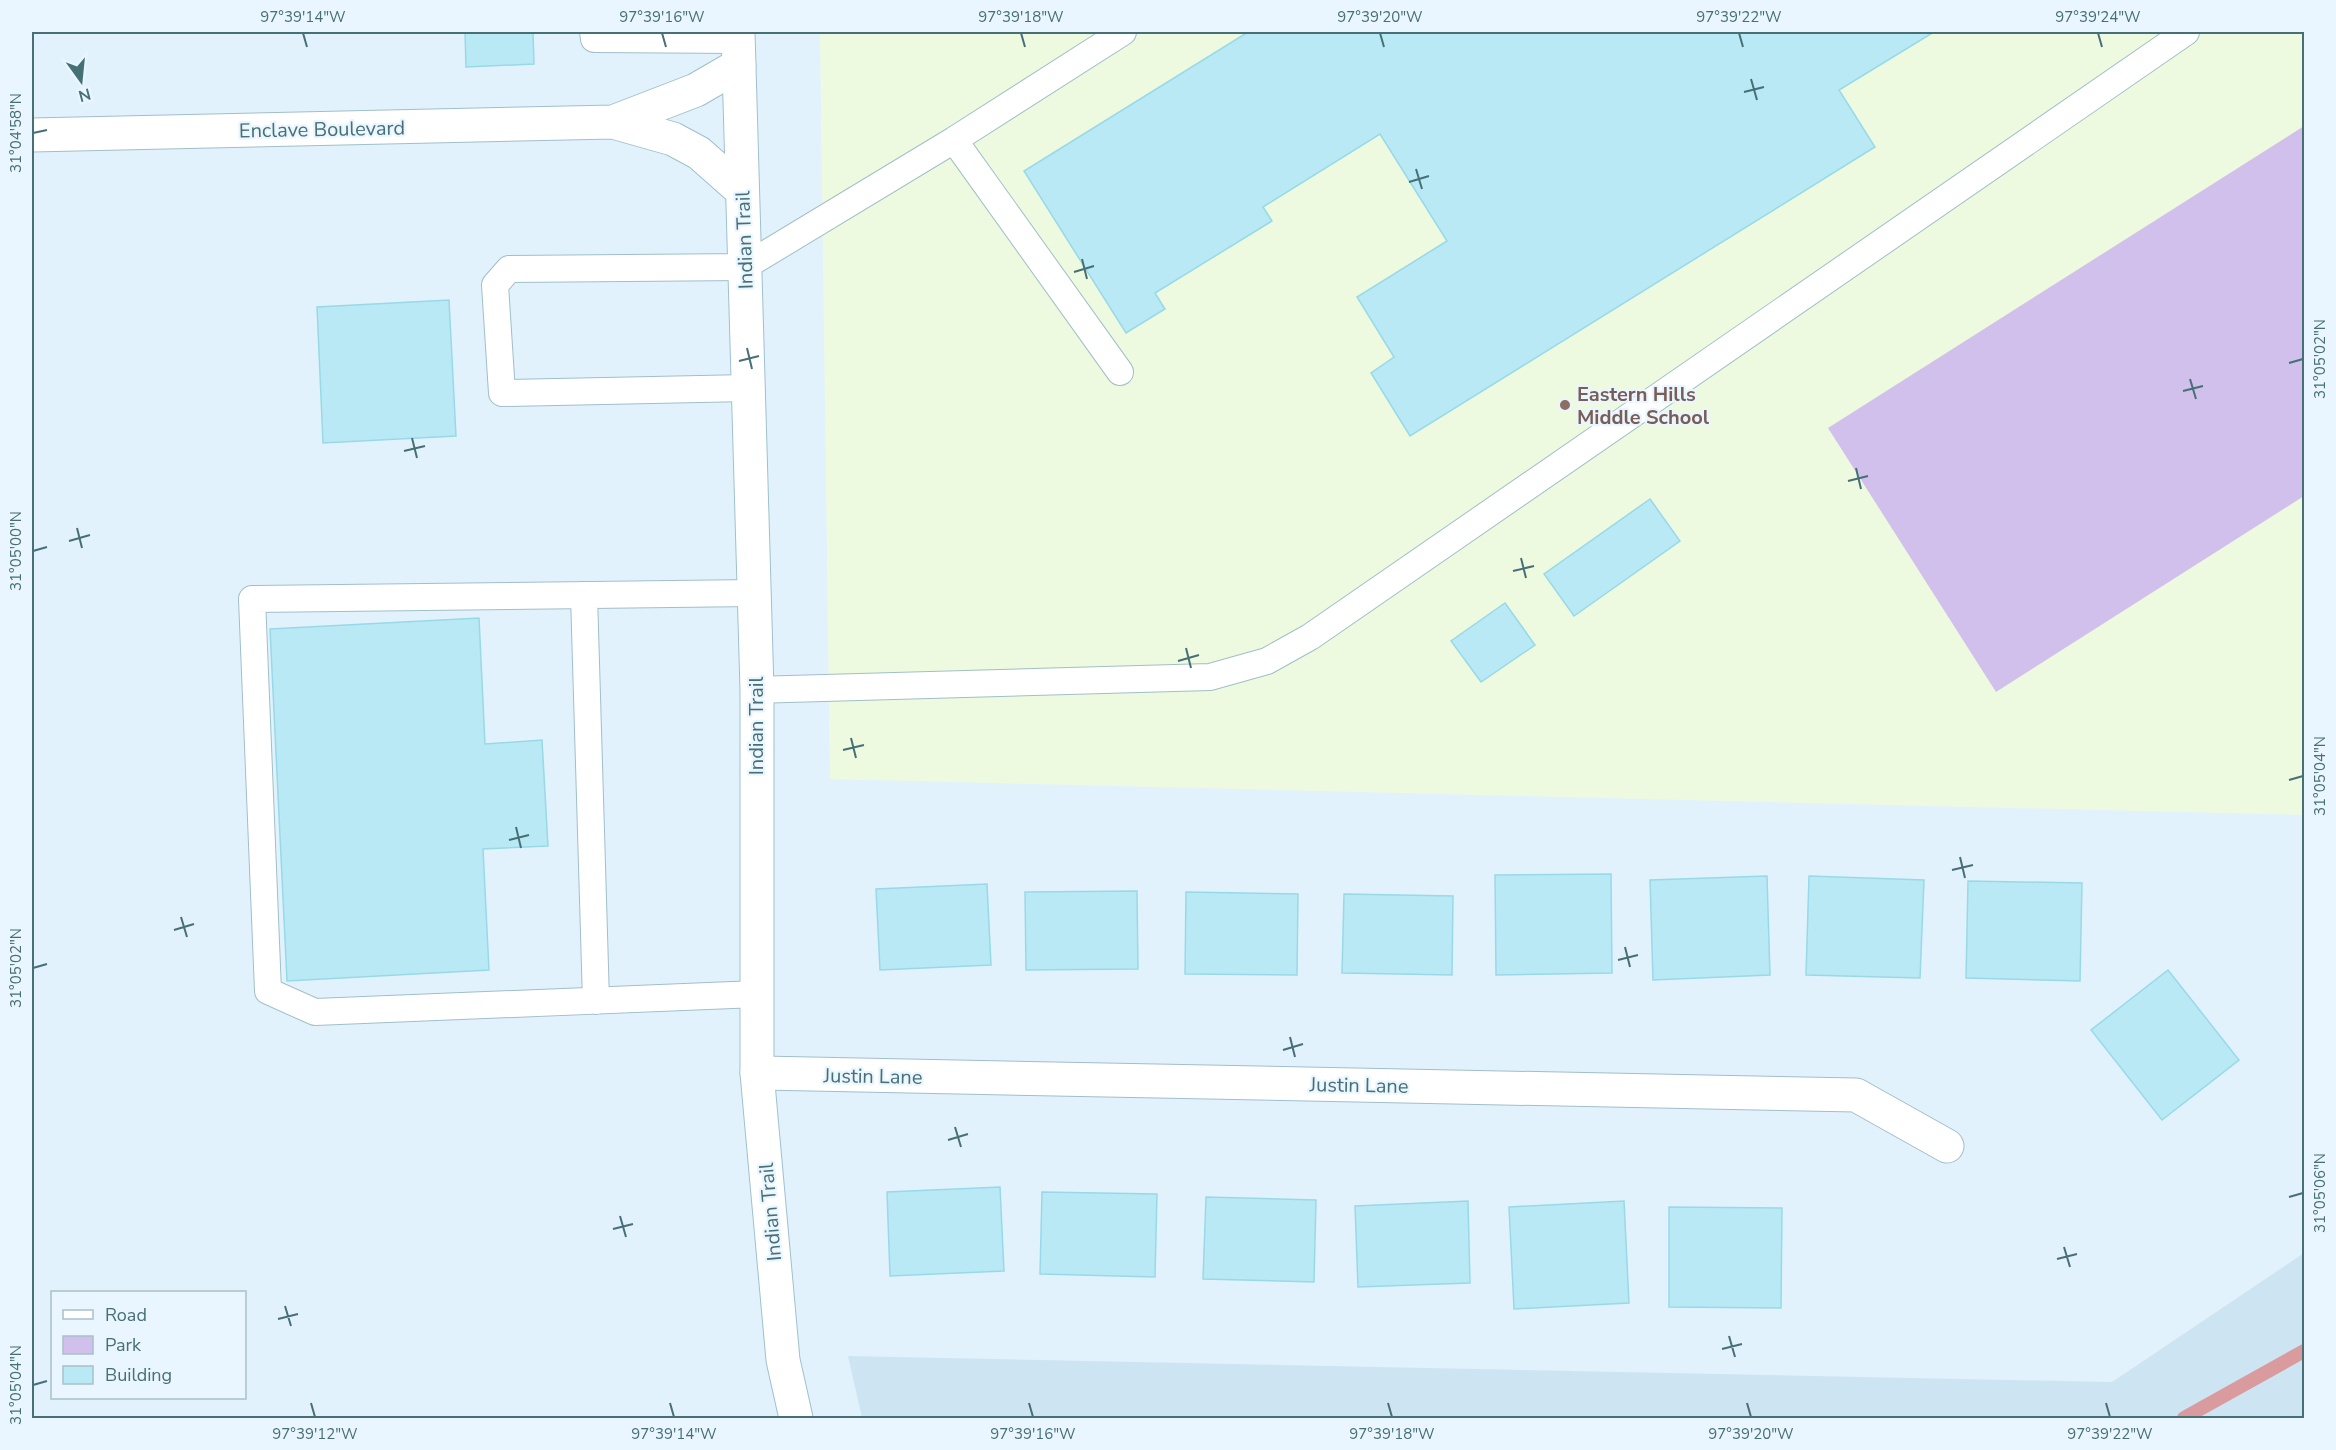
<svg xmlns="http://www.w3.org/2000/svg" width="2336" height="1450" font-family="'Nunito Sans',sans-serif">
	<style>
		.residential { fill: #cde5f2 }
		.education { fill: #eefadf }
		.green { fill: #d1c0ec }
		.lines { fill: none; stroke-linecap: round; stroke-linejoin: round }
		.stream { stroke: #da9b9e; stroke-width: 14 }
		.building { fill: #b8e9f4; stroke: #98d9e8; stroke-width: 1.5 }
		.lane-casing { stroke: #a0bfc8; stroke-width: 28 }
		.street-casing { stroke: #a0bfc8; stroke-width: 35 }
		.secondary-casing { stroke: #9ec1cc; stroke-width: 35 }
		.lane { stroke: #fff; stroke-width: 26 }
		.street { stroke: #fff; stroke-width: 33 }
		.secondary { stroke: #fff; stroke-width: 33 }
		.ticks { fill: none; stroke: #476f76; stroke-width: 2 }
		.education-dot { fill: #8d6e63; stroke: #eaf6ff; stroke-width: 2 }
		.labels { text-anchor: middle; stroke-width: 4.5; stroke-linejoin: round; paint-order: stroke }
		.street-label { font-size: 20px; fill: #476f76; stroke: #eaf6ff }
		.education-label { font-size: 20px; font-weight: bold; fill: #785e54; stroke: #eaf6ff; text-anchor: start }
		.neatline { fill: none; stroke: #476f76; stroke-width: 2 }
		.ticks-label { font-size: 15px; text-anchor: middle; fill: #476f76 }
	</style>
	<rect width="100%" height="100%" fill="#e2f2fd"/>
	<!-- residential -->
	<path class="residential" d="M2304 1253V1418H862L848 1356 2112 1382Z"/>
	<!-- education -->
	<path class="education" d="M820 32H2304V815L830 779Z"/>
	<!-- green -->
	<path class="green" d="M2304 126V496L1996 692 1828 428Z"/>
	<g class="lines">
		<!-- stream -->
		<path class="stream" d="M2184 1418 2304 1351"/>
	</g>
	<!-- building -->
	<path class="building" d="M465 32H533L534 64 466 67Z
		M1248 32H1934L1839 90 1875 147 1410 436 1371 373 1394 357 1357 297 1447 241 1380 134 1263 207 1272 221 1155 293 1165 309 1126 333 1024 171Z
		M449 300 456 436 323 443 317 307Z
		M1650 499 1680 541 1574 616 1544 574Z
		M1505 603 1535 645 1481 682 1451 641Z
		M479 618 485 744 542 740 548 846 483 849 489 970 287 981 270 629Z
		M1611 874 1612 973 1496 975 1495 875Z
		M1767 876 1770 975 1653 980 1650 880Z
		M1809 876 1924 880 1920 978 1806 975Z
		M1968 881 2082 883 2080 981 1966 978Z
		M987 884 991 965 880 970 876 889Z
		M1137 891 1138 969 1026 970 1025 892Z
		M1186 892 1298 894 1297 975 1185 974Z
		M1344 894 1453 896 1452 975 1342 973Z
		M2168 970 2239 1060 2162 1120 2091 1030Z
		M1000 1187 1004 1271 890 1276 887 1192Z
		M1042 1192 1157 1194 1155 1277 1040 1274Z
		M1206 1197 1316 1200 1314 1282 1203 1279Z
		M1468 1201 1470 1283 1358 1287 1355 1206Z
		M1624 1201 1629 1303 1514 1309 1509 1207Z
		M1669 1207 1782 1208 1781 1308 1669 1307Z"/>
	<g class="lines">
		<!-- lane casing -->
		<g class="lane-casing">
			<path id="lane" d="M593 32 594 39 738 40
				M954 140 1120 372
				M748 388 502 393 495 285 509 269 744 267 954 140 1123 32
				M754 593 252 599 268 991 315 1012 757 994
				M584 595 596 1001
				M757 690 1210 677 1267 661 1310 637 2186 32"/>
		</g>
		<!-- street casing -->
		<g class="street-casing">
			<path id="street" d="M613 122 696 90 739 65
				M32 135 613 122 673 139 699 153 742 191
				M757 1073 1856 1095 1947 1146"/>
		</g>
		<!-- secondary casing -->
		<g class="secondary-casing">
			<path id="secondary" d="M738 32 757 690V1073L783 1360 796 1418"/>
		</g>
		<!-- lane -->
		<use href="#lane" class="lane"/>
		<!-- street -->
		<use href="#street" class="street"/>
		<!-- secondary -->
		<use href="#secondary" class="secondary"/>
	</g>
	<!-- ticks -->
	<path class="ticks" d="M303 33 307 47M662 33 666 47M1021 33 1025 47M1380 33 1384 47M1739 33 1743 47M2098 33 2102 47M1751 79 1757 100M1744 92 1764 87M33 133 47 130M1416 169 1422 189M1409 182 1429 176M1082 259 1087 279M1074 272 1094 266M747 348 752 369M739 361 759 356M2289 363 2303 359M2190 379 2196 399M2183 391 2203 386M412 438 417 458M404 451 425 446M1856 468 1861 489M1848 481 1868 476M77 528 82 548M69 541 90 535M33 551 47 547M1521 558 1526 578M1513 571 1534 566M1186 648 1191 668M1178 661 1199 655M851 738 856 758M843 750 864 745M2289 780 2303 776M516 827 521 848M509 840 529 835M1960 857 1965 878M1952 870 1973 865M181 917 187 937M174 930 194 924M1625 947 1630 967M1618 960 1638 955M33 968 47 964M1290 1037 1295 1057M1283 1050 1303 1044M955 1127 961 1147M948 1140 968 1134M2289 1197 2303 1193M620 1216 626 1237M613 1229 633 1224M2064 1247 2070 1267M2057 1259 2077 1254M285 1306 291 1326M278 1319 298 1314M1729 1336 1735 1357M1722 1349 1742 1344M33 1385 47 1381M311 1403 315 1417M670 1403 674 1417M1029 1403 1033 1417M1388 1403 1392 1417M1747 1403 1751 1417M2106 1403 2110 1417"/>
	<!-- markers -->
	<circle class="education-dot" cx="1565" cy="405" r="6"/>
	<g class="labels">
		<!-- street labels -->
		<g class="street-label">
			<text transform="translate(322 129) rotate(-1)" y="7">Enclave Boulevard</text>
			<text transform="translate(744 240) rotate(-92)" y="7">Indian Trail</text>
			<text transform="translate(756 726) rotate(-90)" y="7">Indian Trail</text>
			<text transform="translate(873 1076) rotate(1)" y="7">Justin Lane</text>
			<text transform="translate(1359 1085) rotate(1)" y="7">Justin Lane</text>
			<text transform="translate(770 1212) rotate(-95)" y="7">Indian Trail</text>
		</g>
		<!-- education labels -->
		<g class="education-label">
			<text x="1577" y="401">Eastern Hills<tspan x="1577" dy="23">Middle School</tspan></text>
		</g>
	</g>
	<!-- border -->
	<rect width="2336" height="1450" fill="none" stroke="#eaf6ff" stroke-width="66"/>
	<!-- legend -->
	<rect x="51" y="1291" width="195" height="108" fill="#eaf6ff" stroke="#a9c0c8" stroke-width="1.5"/>
	<rect x="63" y="1310" width="30" height="9" fill="#ffffff" stroke="#a9c0c8" stroke-width="1.5"/>
	<text x="105" y="1321" font-size="18" fill="#476f76">Road</text>
	<rect x="63" y="1336" width="30" height="18" fill="#d1c0ec" stroke="#a9c0c8" stroke-width="1.5"/>
	<text x="105" y="1351" font-size="18" fill="#476f76">Park</text>
	<rect x="63" y="1366" width="30" height="18" fill="#b8e9f4" stroke="#a9c0c8" stroke-width="1.5"/>
	<text x="105" y="1381" font-size="18" fill="#476f76">Building</text>
	<!-- north arrow -->
	<g transform="translate(81 81) rotate(165)" stroke="#eaf6ff" stroke-width="4.5" paint-order="stroke">
	<path d="M0-4.5L10 22L0 15L-10 22Z" fill="#476f76"/>
	<text y="-9" font-size="16" font-weight="bold" text-anchor="middle" fill="#476f76">N</text>
	</g>
	<rect x="33" y="33" width="2270" height="1384" class="neatline"/>
	<g class="ticks-label">
		<text x="303" y="22">97°39'14"W</text>
		<text x="662" y="22">97°39'16"W</text>
		<text x="1021" y="22">97°39'18"W</text>
		<text x="1380" y="22">97°39'20"W</text>
		<text x="1739" y="22">97°39'22"W</text>
		<text x="2098" y="22">97°39'24"W</text>
		<text transform="translate(16 133) rotate(-90)" y="5">31°04'58"N</text>
		<text transform="translate(2320 359) rotate(-90)" y="5">31°05'02"N</text>
		<text transform="translate(16 551) rotate(-90)" y="5">31°05'00"N</text>
		<text transform="translate(2320 776) rotate(-90)" y="5">31°05'04"N</text>
		<text transform="translate(16 968) rotate(-90)" y="5">31°05'02"N</text>
		<text transform="translate(2320 1193) rotate(-90)" y="5">31°05'06"N</text>
		<text transform="translate(16 1385) rotate(-90)" y="5">31°05'04"N</text>
		<text x="315" y="1439">97°39'12"W</text>
		<text x="674" y="1439">97°39'14"W</text>
		<text x="1033" y="1439">97°39'16"W</text>
		<text x="1392" y="1439">97°39'18"W</text>
		<text x="1751" y="1439">97°39'20"W</text>
		<text x="2110" y="1439">97°39'22"W</text>
	</g>
</svg>
